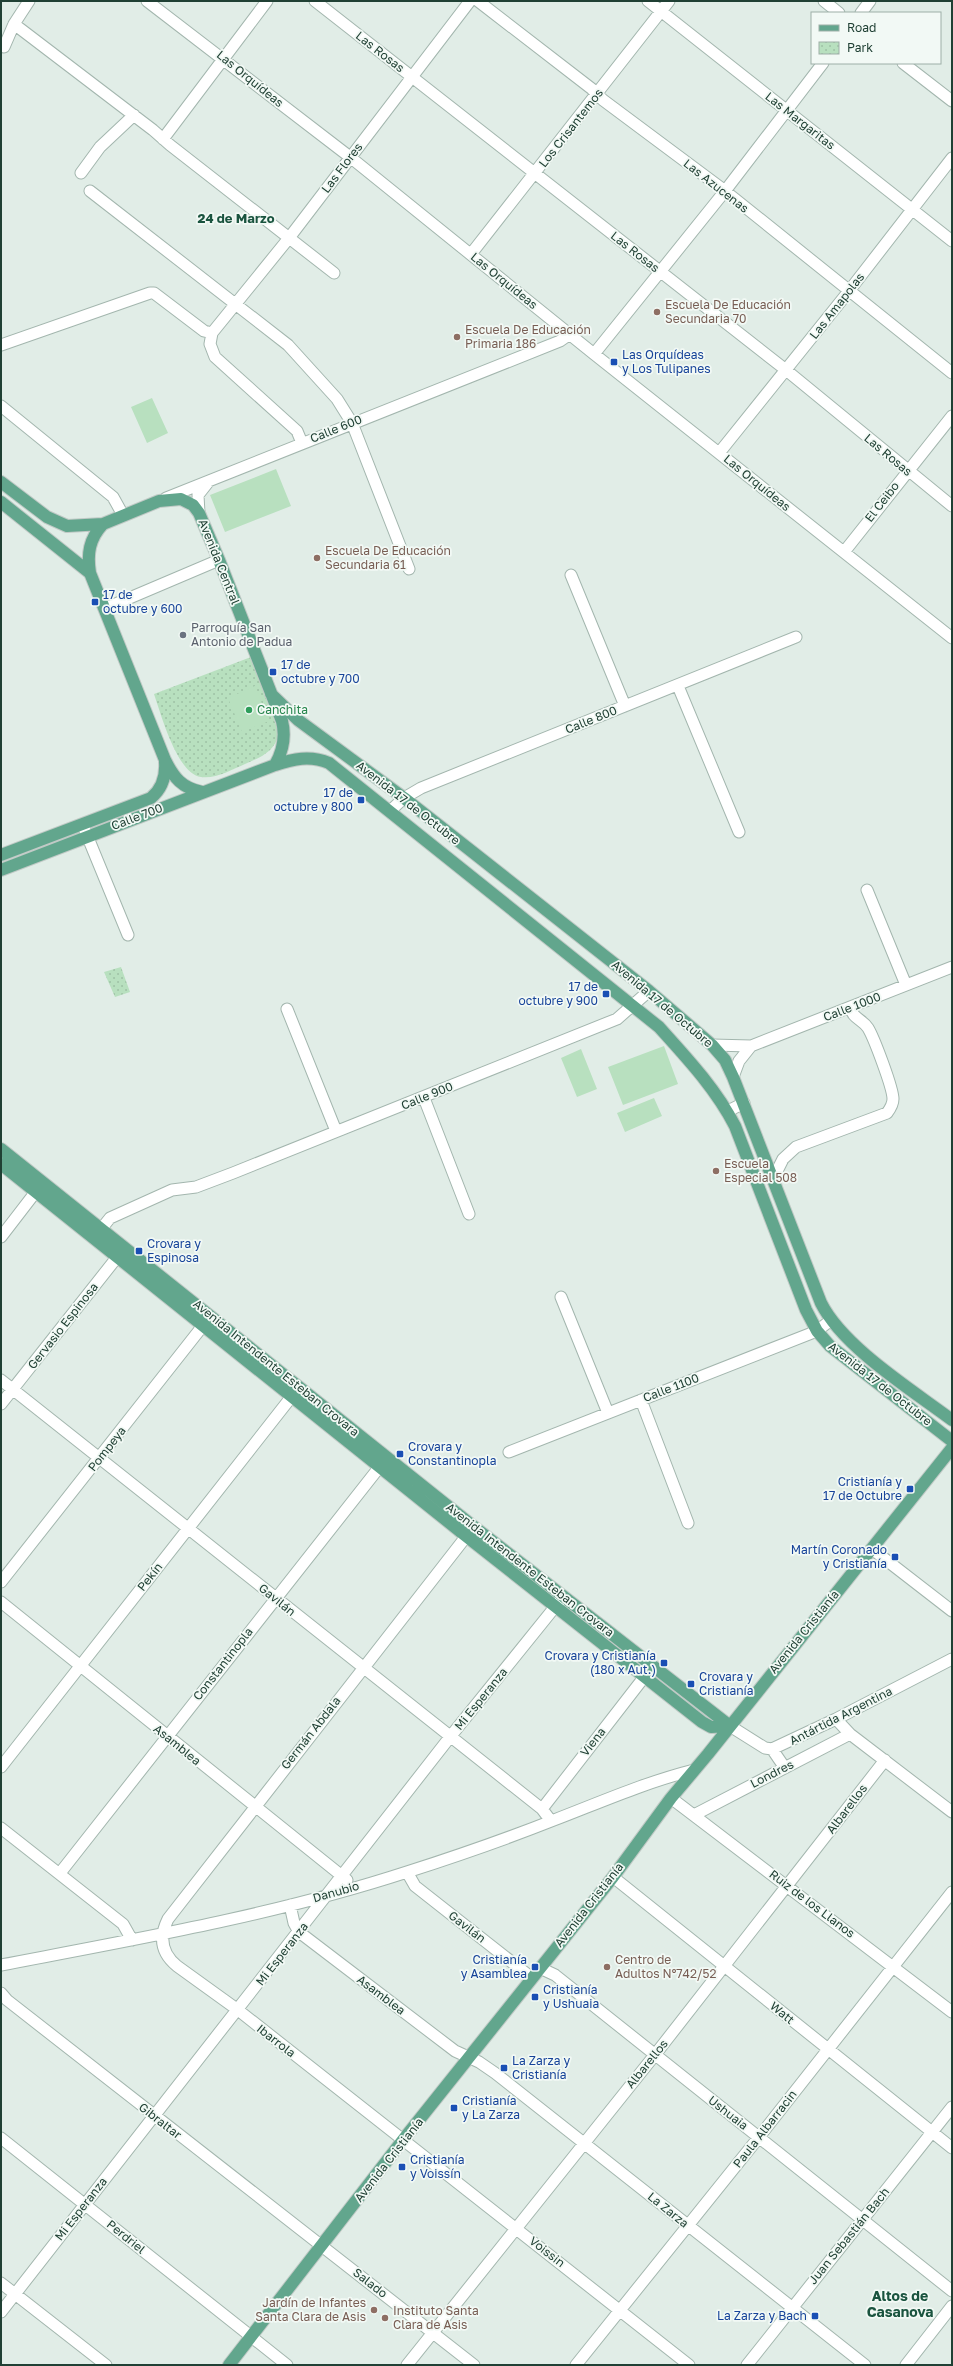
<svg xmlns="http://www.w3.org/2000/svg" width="953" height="2366" font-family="'Golos Text',sans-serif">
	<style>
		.park { fill: url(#park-dots) }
		.pitch { fill: #b8e0bf }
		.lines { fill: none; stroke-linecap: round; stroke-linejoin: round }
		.minor-casing { stroke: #a3b6ae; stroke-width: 13 }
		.major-casing { stroke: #c1cac6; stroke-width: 14 }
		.minor { stroke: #fff; stroke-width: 11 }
		.major { stroke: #62a68d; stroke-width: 12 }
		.education-dot { fill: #8d6e63; stroke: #f2f9f5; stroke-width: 1.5 }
		.transit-dot { fill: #1a4fb4; stroke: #f2f9f5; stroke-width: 1.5 }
		.worship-dot { fill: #6b7280; stroke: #f2f9f5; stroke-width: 1.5 }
		.leisure-dot { fill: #2e9e5b; stroke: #f2f9f5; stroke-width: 1.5 }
		.labels { text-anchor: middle; stroke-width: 3.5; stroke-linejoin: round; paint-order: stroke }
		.street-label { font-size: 12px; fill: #204034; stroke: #f2f9f5 }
		.education-label { font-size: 12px; fill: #785e54; stroke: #f2f9f5; text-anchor: start }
		.transit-label { font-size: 12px; fill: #164399; stroke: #f2f9f5; text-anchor: start }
		.worship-label { font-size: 12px; fill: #5b616d; stroke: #f2f9f5; text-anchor: start }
		.leisure-label { font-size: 12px; fill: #27864d; stroke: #f2f9f5; text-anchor: start }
		.neighbourhood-label { font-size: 13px; font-weight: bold; fill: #1a543f; stroke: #f2f9f5 }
		.quarter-label { font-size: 14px; font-weight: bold; fill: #1a543f; stroke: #f2f9f5 }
	</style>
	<defs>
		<pattern id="park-dots" width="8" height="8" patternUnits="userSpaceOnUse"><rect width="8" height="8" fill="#b8e0bf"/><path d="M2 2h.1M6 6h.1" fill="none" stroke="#9ec1a5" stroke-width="1.8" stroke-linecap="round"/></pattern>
	</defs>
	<rect width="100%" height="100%" fill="#e1ede7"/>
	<!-- park -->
	<path class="park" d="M251 657 279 733C275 752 261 757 245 764 231 770 216 779 201 777 177 774 161 714 154 694Z
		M121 967 130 992 115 997 104 972Z"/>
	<!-- pitch -->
	<path class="pitch" d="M152 398 168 433 147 443 131 407Z
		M276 469 291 506 225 532 210 495Z
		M255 686 269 721 242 732 228 698Z
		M664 1046 678 1084 623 1105 608 1067Z
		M581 1049 597 1089 577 1097 561 1058Z
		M654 1098 662 1116 625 1132 617 1113Z"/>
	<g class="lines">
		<!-- minor casing -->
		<g class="minor-casing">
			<path id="minor" d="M147 1 350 157 594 354 952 638
				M315 1 786 370 952 506
				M478 1 592 89 603 100 725 191 952 373
				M648 1 952 241
				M824 1 839 13
				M861 13 870 1
				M14 24 153 130 170 145 334 273
				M4 47 14 24 29 1
				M903 63 952 101
				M163 139 267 1
				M81 173 100 147 134 115
				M90 191 288 345 337 399 352 423 409 569
				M471 254 669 1
				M1 345 150 293H154L204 331 212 333
				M594 354 725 191 823 63
				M1 406 113 497 123 515
				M302 443 297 431 215 357 210 344 212 333 289 238 470 1
				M719 453 849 291 952 158
				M166 498 560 341 570 334
				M199 513 198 495 209 481
				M844 552 952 416
				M571 575 625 706
				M106 608 219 560
				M678 686 739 832
				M390 811 404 798 421 788 796 637
				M84 828 128 935
				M867 890 906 985
				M287 1009 336 1131
				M712 1045 751 1046 952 967
				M733 1077 739 1061 751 1046
				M424 1098 469 1214
				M728 1111 744 1103
				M773 1179 783 1159 796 1147 887 1113C890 1109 893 1105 893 1099 893 1088 874 1038 868 1028 862 1019 853 1019 850 1007
				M102 1228 110 1218 172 1190 196 1187 233 1173 617 1019 649 991
				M1 1237 41 1185
				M561 1297 608 1413
				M1 1380 542 1809 551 1821
				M641 1400 688 1523
				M1 1404 122 1251
				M509 1452 817 1331 831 1320
				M472 1529 168 1919C159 1937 161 1953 177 1966L238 2010 689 2365
				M872 1549 952 1611
				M1 1582 209 1318
				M1 1602 347 1880
				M836 1719 850 1734 952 1812
				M730 1726 765 1748 772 1749 836 1719 952 1659
				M772 1749 785 1768
				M1 1767 296 1391
				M671 1798 952 2012
				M542 1809 645 1676
				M694 1815 850 1734
				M1 1828 123 1924 132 1940
				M407 1872 415 1886 532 1978
				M60 1873 385 1460
				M613 1877 952 2148
				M290 1905 294 1923 299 1932 455 2051 479 2062 495 2073 865 2365
				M1 1965C137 1939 275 1915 407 1872 457 1856 506 1839 554 1820 601 1802 646 1782 694 1770
				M540 1968 555 1975 952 2291
				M1 1993 7 2000 474 2365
				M1 2138 287 2365
				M1 2283 106 2365
				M1 2312 450 1737 563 1597
				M407 2365 654 2056 885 1760
				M576 2365 759 2137 952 1892
				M747 2365 952 2107
				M906 2365 952 2306"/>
		</g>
		<!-- major casing -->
		<g class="major-casing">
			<path id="major" d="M1 482 47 517 67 526 103 524 159 501 181 499 193 505 199 513 219 560 282 721C286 737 283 751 275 765
				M1 502 90 573
				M103 524C89 539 87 554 90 573L165 760C174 778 182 788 202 792
				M271 694 298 720 404 798 649 991 712 1045 725 1060 733 1077 821 1303C843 1347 912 1390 952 1420
				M1 855 151 798C163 788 166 776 165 762
				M1 870 275 765C293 759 310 755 329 763L659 1027C687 1058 716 1089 735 1126L806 1310 817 1331 830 1346 952 1441
				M1 1149 469 1523 730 1726
				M1 1164 461 1532 702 1722 711 1727 730 1726
				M229 2365 403 2140 613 1877 671 1798 708 1754 952 1448"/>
		</g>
		<!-- minor -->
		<use href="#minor" class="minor"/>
		<!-- major -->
		<use href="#major" class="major"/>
	</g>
	<!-- markers -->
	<g class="education-dot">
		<circle cx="657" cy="312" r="4"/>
		<circle cx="457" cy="337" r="4"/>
		<circle cx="317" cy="558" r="4"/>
		<circle cx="716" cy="1171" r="4"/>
		<circle cx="607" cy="1967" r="4"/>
		<circle cx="374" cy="2310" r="4"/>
		<circle cx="385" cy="2318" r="4"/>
	</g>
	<g class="transit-dot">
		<rect x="610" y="358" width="8" height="8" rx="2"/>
		<rect x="91" y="598" width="8" height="8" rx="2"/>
		<rect x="269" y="668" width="8" height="8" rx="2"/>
		<rect x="357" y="796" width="8" height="8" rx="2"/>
		<rect x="602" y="990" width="8" height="8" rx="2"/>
		<rect x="135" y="1247" width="8" height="8" rx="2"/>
		<rect x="396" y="1450" width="8" height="8" rx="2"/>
		<rect x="906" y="1485" width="8" height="8" rx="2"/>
		<rect x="891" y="1553" width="8" height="8" rx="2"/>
		<rect x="660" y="1659" width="8" height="8" rx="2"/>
		<rect x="687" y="1680" width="8" height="8" rx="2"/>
		<rect x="531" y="1963" width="8" height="8" rx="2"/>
		<rect x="531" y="1993" width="8" height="8" rx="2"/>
		<rect x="500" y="2064" width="8" height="8" rx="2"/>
		<rect x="450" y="2104" width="8" height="8" rx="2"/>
		<rect x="398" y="2163" width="8" height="8" rx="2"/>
		<rect x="811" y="2312" width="8" height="8" rx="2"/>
	</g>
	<circle class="worship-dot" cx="183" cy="635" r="4"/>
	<circle class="leisure-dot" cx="249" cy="710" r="4"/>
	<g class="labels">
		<!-- street labels -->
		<g class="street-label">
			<text transform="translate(380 52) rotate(38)" y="4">Las Rosas</text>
			<text transform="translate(250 79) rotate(39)" y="4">Las Orquídeas</text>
			<text transform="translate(800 121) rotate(38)" y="4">Las Margaritas</text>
			<text transform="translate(571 128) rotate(-52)" y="4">Los Crisantemos</text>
			<text transform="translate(342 168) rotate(-53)" y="4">Las Flores</text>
			<text transform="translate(716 186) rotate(38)" y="4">Las Azucenas</text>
			<text transform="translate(635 252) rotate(38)" y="4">Las Rosas</text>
			<text transform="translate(504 281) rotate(39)" y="4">Las Orquídeas</text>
			<text transform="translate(837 306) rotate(-52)" y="4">Las Amapolas</text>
			<text transform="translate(336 429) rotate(-22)" y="4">Calle 600</text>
			<text transform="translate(888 455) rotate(40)" y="4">Las Rosas</text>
			<text transform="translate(757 483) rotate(39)" y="4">Las Orquídeas</text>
			<text transform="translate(882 502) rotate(-52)" y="4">El Ceibo</text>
			<text transform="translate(219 562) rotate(68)" y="4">Avenida Central</text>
			<text transform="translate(591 720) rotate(-22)" y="4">Calle 800</text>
			<text transform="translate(408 803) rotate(38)" y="4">Avenida 17 de Octubre</text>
			<text transform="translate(137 817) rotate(-21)" y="4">Calle 700</text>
			<text transform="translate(662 1004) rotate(40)" y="4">Avenida 17 de Octubre</text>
			<text transform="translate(852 1007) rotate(-21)" y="4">Calle 1000</text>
			<text transform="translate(427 1096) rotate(-22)" y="4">Calle 900</text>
			<text transform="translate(63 1326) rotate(-52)" y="4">Gervasio Espinosa</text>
			<text transform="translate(276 1368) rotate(39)" y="4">Avenida Intendente Esteban Crovara</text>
			<text transform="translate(880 1384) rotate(38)" y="4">Avenida 17 de Octubre</text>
			<text transform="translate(671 1388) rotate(-21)" y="4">Calle 1100</text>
			<text transform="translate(107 1449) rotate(-52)" y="4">Pompeya</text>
			<text transform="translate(530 1570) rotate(38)" y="4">Avenida Intendente Esteban Crovara</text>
			<text transform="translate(150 1577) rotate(-52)" y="4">Pekín</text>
			<text transform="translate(277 1600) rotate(39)" y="4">Gavilán</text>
			<text transform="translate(804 1632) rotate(-51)" y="4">Avenida Cristianía</text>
			<text transform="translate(223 1664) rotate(-52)" y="4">Constantinopla</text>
			<text transform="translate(481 1699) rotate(-51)" y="4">Mi Esperanza</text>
			<text transform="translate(841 1716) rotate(-27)" y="4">Antártida Argentina</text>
			<text transform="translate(311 1733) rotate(-52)" y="4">Germán Abdala</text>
			<text transform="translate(593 1742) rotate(-52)" y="4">Viena</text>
			<text transform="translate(177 1745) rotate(39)" y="4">Asamblea</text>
			<text transform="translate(772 1774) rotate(-27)" y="4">Londres</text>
			<text transform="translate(847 1809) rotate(-53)" y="4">Albarellos</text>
			<text transform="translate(336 1892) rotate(-16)" y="4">Danubio</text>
			<text transform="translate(812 1904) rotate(37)" y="4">Ruiz de los Llanos</text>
			<text transform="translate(589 1905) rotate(-52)" y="4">Avenida Cristianía</text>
			<text transform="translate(467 1927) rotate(38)" y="4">Gavilán</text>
			<text transform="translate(282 1954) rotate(-52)" y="4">Mi Esperanza</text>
			<text transform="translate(381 1995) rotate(37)" y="4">Asamblea</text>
			<text transform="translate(782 2013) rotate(39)" y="4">Watt</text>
			<text transform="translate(276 2041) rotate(38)" y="4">Ibarrola</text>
			<text transform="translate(647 2064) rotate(-51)" y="4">Albarellos</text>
			<text transform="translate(728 2113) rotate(38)" y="4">Ushuaia</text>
			<text transform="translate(160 2121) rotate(38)" y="4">Gibraltar</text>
			<text transform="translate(765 2129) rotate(-52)" y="4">Paula Albarracin</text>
			<text transform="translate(389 2160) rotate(-52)" y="4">Avenida Cristianía</text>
			<text transform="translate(81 2209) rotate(-52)" y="4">Mi Esperanza</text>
			<text transform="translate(668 2210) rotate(39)" y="4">La Zarza</text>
			<text transform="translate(849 2236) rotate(-51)" y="4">Juan Sebastián Bach</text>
			<text transform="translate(126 2237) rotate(39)" y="4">Perdriel</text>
			<text transform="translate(547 2252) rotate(38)" y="4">Voissin</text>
			<text transform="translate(370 2283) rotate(38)" y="4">Salado</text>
		</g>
		<!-- education labels -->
		<g class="education-label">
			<text x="665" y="309">Escuela De Educación<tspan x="665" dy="14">Secundaria 70</tspan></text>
			<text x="465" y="334">Escuela De Educación<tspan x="465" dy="14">Primaria 186</tspan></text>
			<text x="325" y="555">Escuela De Educación<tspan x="325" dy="14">Secundaria 61</tspan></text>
			<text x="724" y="1168">Escuela<tspan x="724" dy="14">Especial 508</tspan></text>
			<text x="615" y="1964">Centro de<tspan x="615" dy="14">Adultos Nº742/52</tspan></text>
			<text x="366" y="2307" text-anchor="end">Jardín de Infantes<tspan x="366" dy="14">Santa Clara de Asis</tspan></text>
			<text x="393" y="2315">Instituto Santa<tspan x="393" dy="14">Clara de Asis</tspan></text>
		</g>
		<!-- transit labels -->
		<g class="transit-label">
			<text x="622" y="359">Las Orquídeas<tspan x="622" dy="14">y Los Tulipanes</tspan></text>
			<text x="103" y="599">17 de<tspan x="103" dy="14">octubre y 600</tspan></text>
			<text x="281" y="669">17 de<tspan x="281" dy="14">octubre y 700</tspan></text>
			<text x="353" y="797" text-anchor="end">17 de<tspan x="353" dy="14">octubre y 800</tspan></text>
			<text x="598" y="991" text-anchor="end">17 de<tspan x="598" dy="14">octubre y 900</tspan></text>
			<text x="147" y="1248">Crovara y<tspan x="147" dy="14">Espinosa</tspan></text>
			<text x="408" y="1451">Crovara y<tspan x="408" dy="14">Constantinopla</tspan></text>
			<text x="902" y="1486" text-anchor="end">Cristianía y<tspan x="902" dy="14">17 de Octubre</tspan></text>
			<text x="887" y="1554" text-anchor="end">Martín Coronado<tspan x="887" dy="14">y Cristianía</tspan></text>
			<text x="656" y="1660" text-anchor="end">Crovara y Cristianía<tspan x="656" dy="14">(180 x Aut.)</tspan></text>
			<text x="699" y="1681">Crovara y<tspan x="699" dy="14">Cristianía</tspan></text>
			<text x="527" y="1964" text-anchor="end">Cristianía<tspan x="527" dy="14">y Asamblea</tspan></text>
			<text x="543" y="1994">Cristianía<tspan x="543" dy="14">y Ushuaia</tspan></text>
			<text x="512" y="2065">La Zarza y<tspan x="512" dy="14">Cristianía</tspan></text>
			<text x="462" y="2105">Cristianía<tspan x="462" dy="14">y La Zarza</tspan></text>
			<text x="410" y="2164">Cristianía<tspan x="410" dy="14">y Voissín</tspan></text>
			<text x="807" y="2320" text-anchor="end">La Zarza y Bach</text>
		</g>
		<!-- worship labels -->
		<g class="worship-label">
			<text x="191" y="632">Parroquía San<tspan x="191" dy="14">Antonio de Padua</tspan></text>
		</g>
		<!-- leisure labels -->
		<g class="leisure-label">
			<text x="257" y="714">Canchita</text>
		</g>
		<!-- neighbourhood labels -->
		<g class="neighbourhood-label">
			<text x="236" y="223">24 de Marzo</text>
		</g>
		<!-- quarter labels -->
		<g class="quarter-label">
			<text x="900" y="2301">Altos de<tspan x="900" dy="16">Casanova</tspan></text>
		</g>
	</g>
	<!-- border -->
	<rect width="953" height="2366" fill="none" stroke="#204034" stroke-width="4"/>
	<!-- legend -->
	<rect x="811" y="12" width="130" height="52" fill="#f2f9f5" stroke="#9eafa8"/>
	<rect x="819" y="25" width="20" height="6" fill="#62a68d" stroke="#9eafa8"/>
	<text x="847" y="32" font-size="12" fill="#204034">Road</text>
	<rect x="819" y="42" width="20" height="12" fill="url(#park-dots)" stroke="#9eafa8"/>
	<text x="847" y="52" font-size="12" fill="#204034">Park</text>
</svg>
